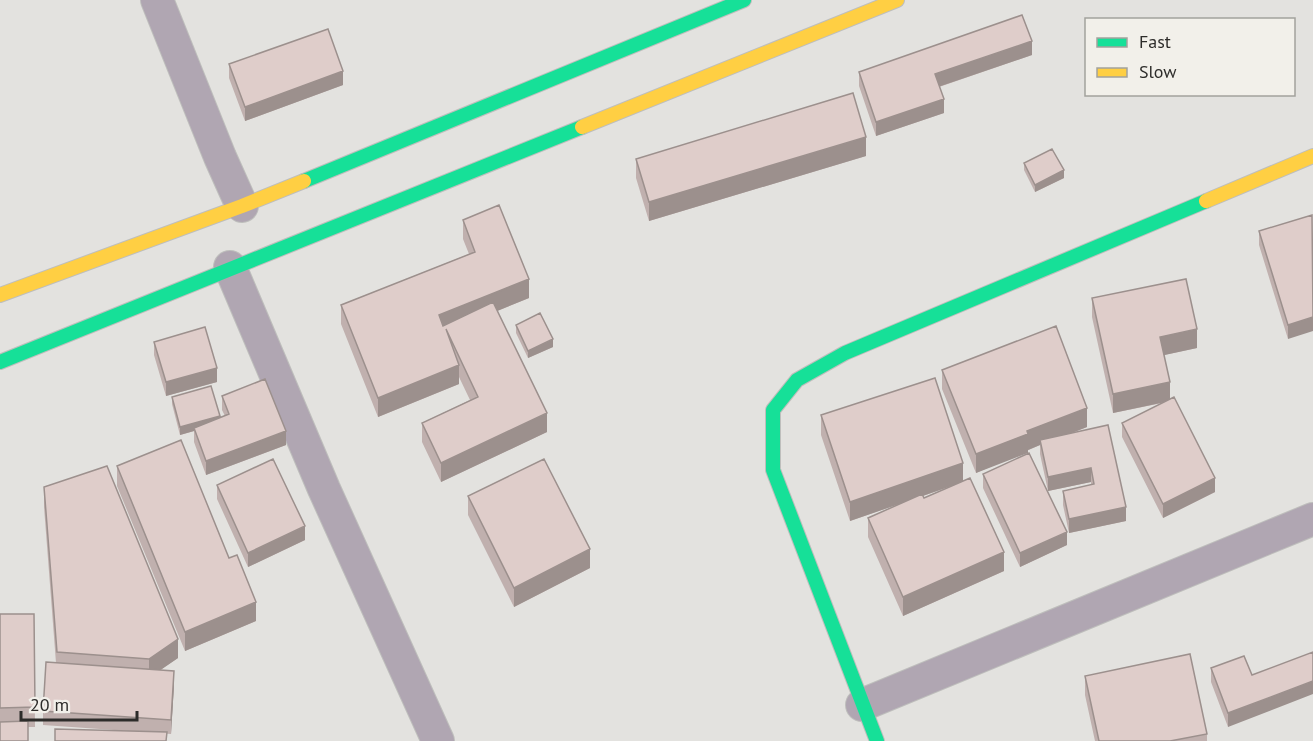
<svg xmlns="http://www.w3.org/2000/svg" width="1313" height="741" font-family="'PT Sans',sans-serif">
	<style>
		.lines { fill: none; stroke-linecap: round; stroke-linejoin: round }
		.street-casing { stroke: #bebebc; stroke-width: 34 }
		.fast-casing { stroke: #bebebc; stroke-width: 16 }
		.slow-casing { stroke: #bebebc; stroke-width: 16 }
		.street { stroke: #b0a6b2; stroke-width: 32 }
		.fast { stroke: #16e098; stroke-width: 14 }
		.slow { stroke: #ffcf43; stroke-width: 14 }
		.wall { fill: #c0b0ae; fill-rule: evenodd }
		.shaded-wall { fill: #9c908d }
		.building { fill: #dfcdca; stroke: #9c908d; stroke-width: 1.5 }
	</style>
	<rect width="100%" height="100%" fill="#e3e2df"/>
	<g class="lines">
		<!-- street casing -->
		<g class="street-casing">
			<path id="street" d="M157 0 220 157 242 206
				M230 267 324 489 438 741
				M862 705 1313 519"/>
		</g>
		<!-- fast casing -->
		<g class="fast-casing">
			<path id="fast" d="M304 181 744 0
				M0 362 582 127
				M877 741 773 470V410L797 380 845 353 1206 201"/>
		</g>
		<!-- slow casing -->
		<g class="slow-casing">
			<path id="slow" d="M582 127 897 0
				M1206 201 1313 156
				M0 295 242 206 304 181"/>
		</g>
		<!-- street -->
		<use href="#street" class="street"/>
		<!-- fast -->
		<use href="#fast" class="fast"/>
		<!-- slow -->
		<use href="#slow" class="slow"/>
	</g>
	<!-- wall -->
	<path class="wall" d="M1032 55 939 87 944 113 876 136 859 86V72Z
		M229 64 343 85 245 121 229 78Z
		M866 156 649 221 636 178V159Z
		M1024 163 1064 178 1035 192 1024 170Z
		M1312 215 1288 339 1259 245V231Z
		M463 220 529 298 497 311 547 432 441 482 422 442V423L470 400 459 377V384L378 417 341 324V305L469 254 463 239Z
		M1092 298 1197 348 1164 355 1170 399 1215 492 1163 518 1122 437V423L1162 403 1113 413 1092 317Z
		M516 325 553 347 528 358 516 333Z
		M154 342 217 382 166 396 154 355Z
		M942 370 1087 427 1072 433 1126 521 1069 533 1063 505V491L1091 485V482L1048 491 1040 454V445L976 473 942 389Z
		M222 396 286 445 206 475 194 442V431L180 435 172 404V397L220 418 225 416 222 410Z
		M821 415 963 481 1004 571 903 616 868 537V518L899 504 850 521 821 435ZM957 484 924 498 923 496Z
		M117 466 229 558 256 621 185 651 117 486Z
		M983 474 1067 545 1020 567 983 488Z
		M217 485 305 540 248 567 217 499Z
		M44 487 178 658 160 670 174 685 171 734 43 725V711L56 663 44 507Z
		M468 496 590 568 514 607 468 515Z
		M0 614H34L35 727H28L0 741Z
		M1211 668 1252 675 1228 727 1211 682Z
		M1085 676 1207 734V741H1095L1085 695Z"/>
	<!-- shaded-wall -->
	<path class="shaded-wall" d="M1032 41V55L935 88V74Z
		M343 71V85L245 121V107Z
		M944 99V113L876 136V122Z
		M866 137V156L649 221V202Z
		M1064 170V178L1035 192V185Z
		M529 279V298L446 332 439 315Z
		M1313 317V331L1288 339V325Z
		M1197 329V348L1160 356V337Z
		M553 339V347L528 358V351Z
		M459 365V384L378 417V398Z
		M217 368V382L166 396V382Z
		M1170 382V401L1113 413V394Z
		M1087 408V427L1041 445 1040 440V445L1028 450V453L976 473V454L1027 431Z
		M547 413V432L441 482V463Z
		M220 416V423L194 428V431L180 435V427Z
		M286 431V445L206 475V461Z
		M963 463V482L850 521V502Z
		M1091 468V482L1048 491V477Z
		M1215 478V492L1163 518V504Z
		M1126 507V521L1069 533V519Z
		M305 526V540L248 567V553Z
		M1067 532V545L1020 567V553Z
		M590 549V568L514 607V588Z
		M1004 552V571L903 616V597Z
		M256 602V621L185 651V632Z
		M178 639V658L149 678V659Z
		M174 671V685L171 734V720Z
		M1313 681V694L1228 727V713Z"/>
	<!-- building -->
	<path class="building" d="M1022 15 1032 41 935 74 944 99 876 122 859 72Z
		M328 29 343 71 245 107 229 64Z
		M853 93 866 137 649 202 636 159Z
		M1052 149 1064 170 1035 185 1024 163Z
		M499 205 529 279 439 315 443 326 493 302 547 413 441 463 422 423 478 397 446 329 459 365 378 398 341 305 475 252 463 220Z
		M1312 215 1313 317 1288 325 1259 231Z
		M1186 279 1197 329 1160 337 1170 382 1113 394 1092 298Z
		M540 313 553 339 528 351 516 325Z
		M1056 326 1087 408 1027 431 1028 434 976 454 942 370Z
		M205 327 217 368 166 382 154 342Z
		M935 378 963 463 850 502 821 415Z
		M265 379 286 431 206 461 194 428 229 414 222 396Z
		M211 386 220 416 180 427 172 397Z
		M1174 397 1215 478 1163 504 1122 423Z
		M1108 425 1126 507 1069 519 1063 491 1094 484 1091 468 1048 477 1040 440Z
		M181 440 229 558 237 555 256 602 185 632 117 466Z
		M1029 453 1067 532 1020 553 983 474Z
		M273 459 305 526 248 553 217 485Z
		M544 459 590 549 514 588 468 496Z
		M107 466 178 639 149 659 57 652 44 487Z
		M970 478 1004 552 903 597 868 518 922 494 924 498Z
		M0 614H34L35 707 0 708Z
		M1313 652V681L1228 713 1211 668 1244 656 1252 675Z
		M1190 654 1207 734 1170 741H1099L1085 676Z
		M46 662 174 671 171 720 43 711Z
		M28 721V741H0V722Z
		M55 729 167 732 166 741H55Z"/>
	<!-- legend -->
	<rect x="1085" y="18" width="210" height="78" fill="#f2f0ea" stroke="#a3a29d" stroke-width="1.5"/>
	<rect x="1097" y="38" width="30" height="9" fill="#16e098" stroke="#a3a29d" stroke-width="1.5"/>
	<text x="1139" y="48" font-size="18" fill="#2d2c2a">Fast</text>
	<rect x="1097" y="68" width="30" height="9" fill="#ffcf43" stroke="#a3a29d" stroke-width="1.5"/>
	<text x="1139" y="78" font-size="18" fill="#2d2c2a">Slow</text>
	<!-- scale -->
	<path d="M21 711v9h116v-9" fill="none" stroke="#2d2c2a" stroke-width="3"/>
	<text x="30" y="711" font-size="18" fill="#2d2c2a" stroke="#f2f0ea" stroke-width="4.5" paint-order="stroke">20 m</text>
</svg>
